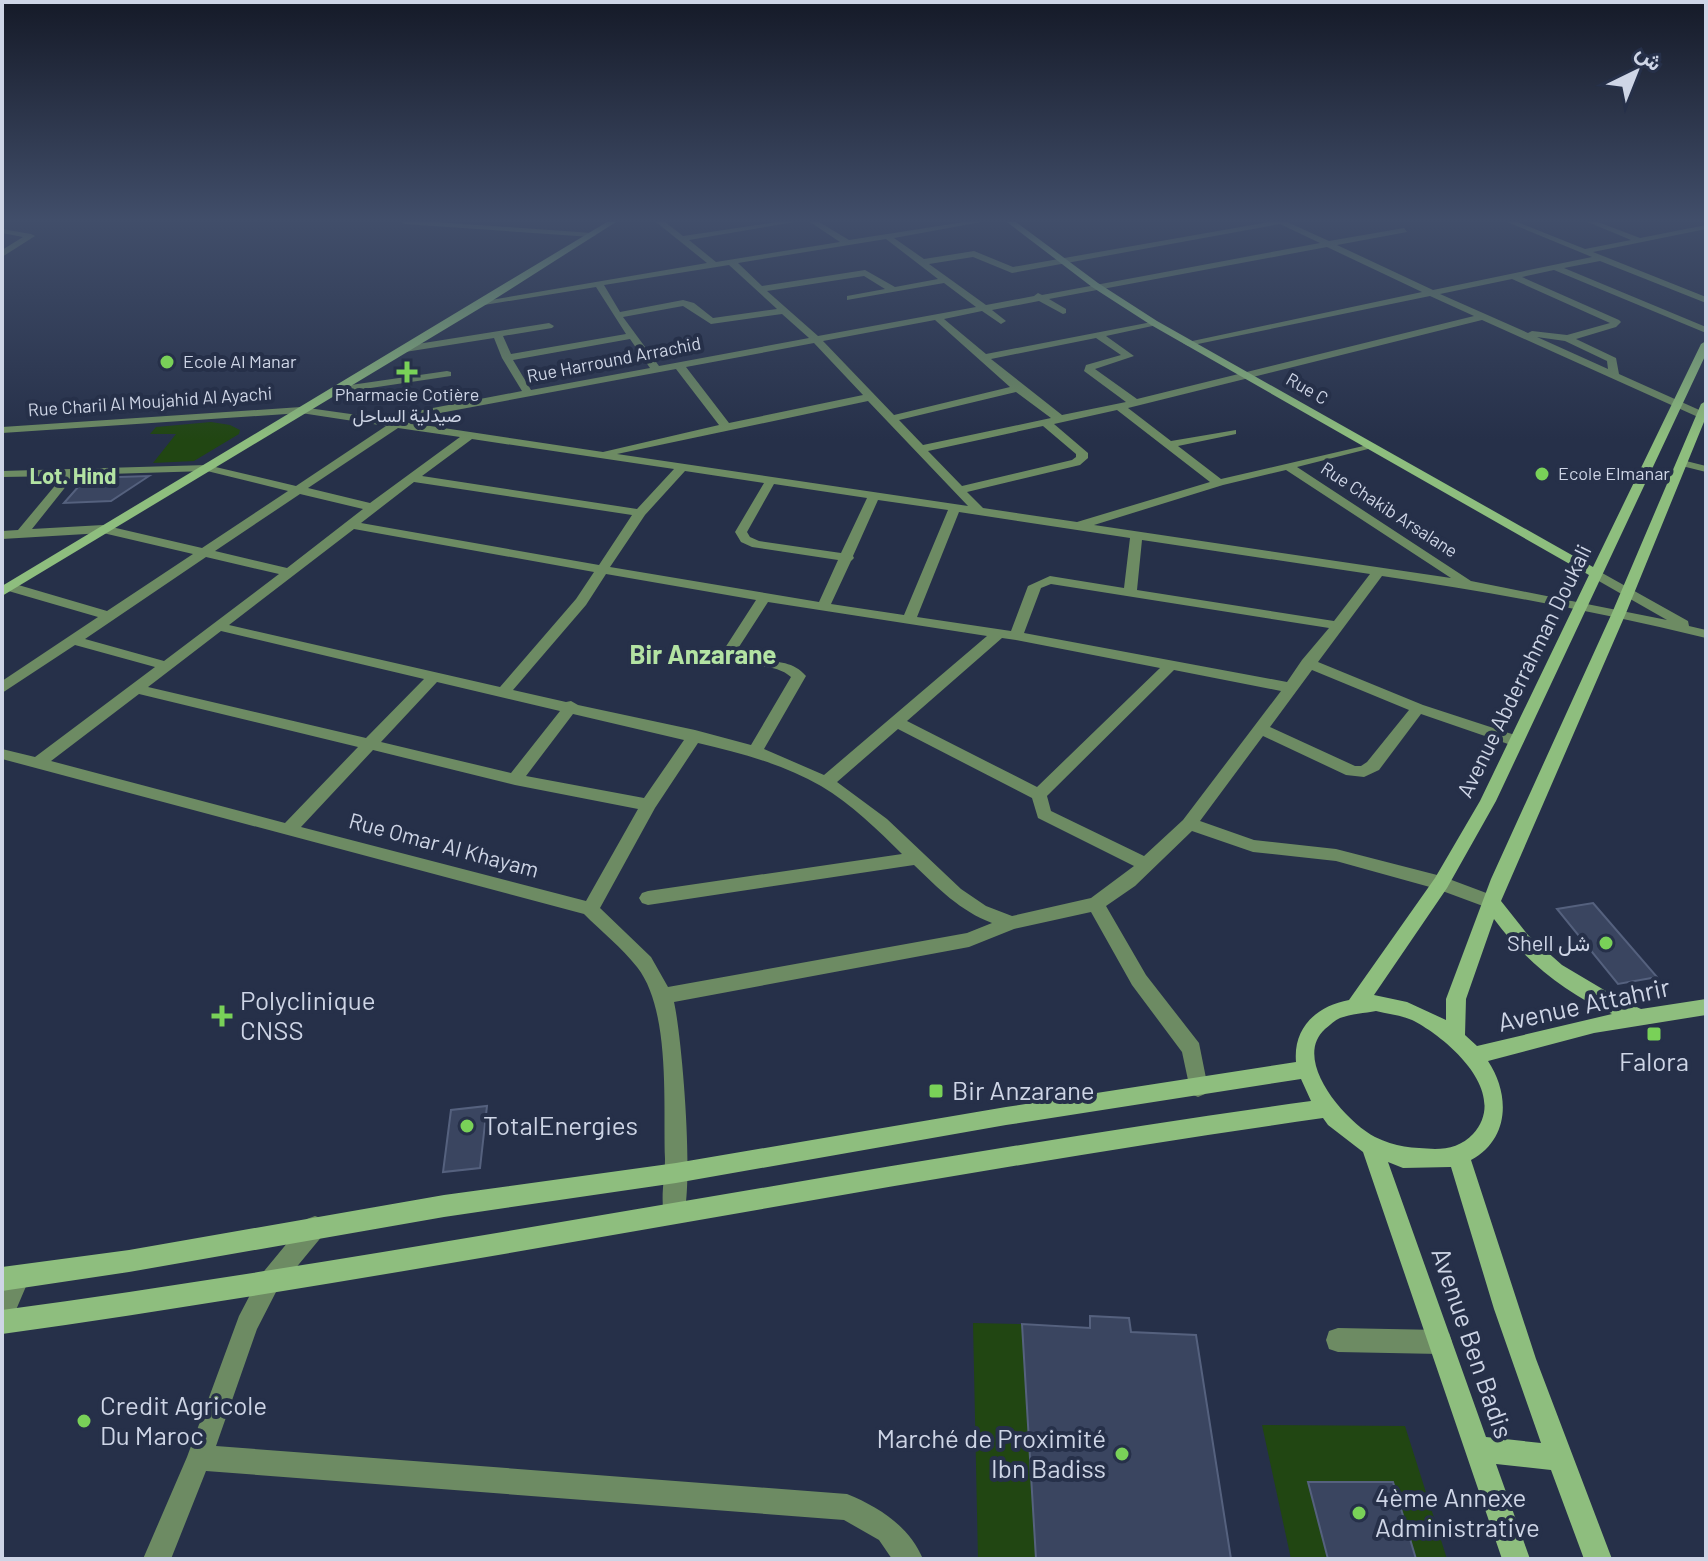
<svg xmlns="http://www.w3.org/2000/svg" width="1708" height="1561" font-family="Barlow,Vazirmatn,sans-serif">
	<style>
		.green { fill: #214612 }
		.building { fill: #3a4560; stroke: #55617e; stroke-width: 2 }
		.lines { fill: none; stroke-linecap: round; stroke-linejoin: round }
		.street { fill: #6d8b63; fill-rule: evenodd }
		.secondary { fill: #8ebe7e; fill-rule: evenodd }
		.poi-dot { fill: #79d158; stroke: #263049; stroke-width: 3 }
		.labels { text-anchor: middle; stroke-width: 8; stroke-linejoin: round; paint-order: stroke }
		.far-street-label { font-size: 18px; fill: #ced5e6; stroke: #263049 }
		.far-poi-label { font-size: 18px; fill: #ced5e6; stroke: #263049; text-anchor: start }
		.far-quarter-label { font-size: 22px; font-weight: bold; fill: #b3e3a3; stroke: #263049 }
		.street-label { font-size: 22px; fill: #ced5e6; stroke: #263049 }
		.poi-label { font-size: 22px; fill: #ced5e6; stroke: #263049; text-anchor: end }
		.quarter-label { font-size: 26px; font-weight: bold; fill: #b3e3a3; stroke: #263049 }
		.near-poi-label { font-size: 26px; fill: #ced5e6; stroke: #263049; text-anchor: start }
		.near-street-label { font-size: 26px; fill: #ced5e6; stroke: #263049 }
	</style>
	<rect width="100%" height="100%" fill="#263049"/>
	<!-- green -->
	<path class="green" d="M211 422 230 425 240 430 239 434 194 461 153 463 176 434H150L156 427Z
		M973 1323 1022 1324 1036 1559H978Z
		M1262 1425 1405 1426 1447 1559H1291Z"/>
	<!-- building -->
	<path class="building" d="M149 476 111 501 64 503 86 478Z
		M1593 903 1657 977 1618 984 1557 909Z
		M487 1106 480 1168 443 1172 451 1110Z
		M1090 1316 1129 1318 1131 1332 1196 1335 1231 1559H1036L1022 1324 1090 1328Z
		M1308 1482H1393L1416 1559H1328Z"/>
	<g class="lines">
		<!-- street -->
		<path class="street" d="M401 222H435L592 233 596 235 592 237 405 224Z
			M656 222H665L683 236 777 222H794L689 240 716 262 840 242 810 222H819L849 240 964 222H981L894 238 924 259 974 251 1013 267 1269 222H1287L1329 241 1404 228 1407 232 1337 245 1433 290 1592 257 1507 222H1517L1585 249 1631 240 1588 222H1598L1640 238 1706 225V229L1593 252 1706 297V303L1600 261 1564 268 1706 327V333L1554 270 1522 277 1619 320 1621 322 1616 327 1576 339 1616 358 1619 374 1706 413V417H1698L1482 320 1128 408 1171 441 1236 430V434L1178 446 1221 479 1372 444V448L1297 467 1471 581 1667 620 1590 576 1588 573 1595 569 1688 621 1689 626 1706 630V638C1599 612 1491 592 1382 576L1318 662 1423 705 1521 737 1524 741 1521 745H1511L1421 714 1379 770 1364 777 1346 775 1263 736 1200 821 1254 840 1336 849 1441 876 1497 897 1500 902 1497 907 1491 909 1437 889 1336 861 1253 852 1192 831 1135 886 1106 906 1146 975 1199 1043 1208 1088 1205 1094 1198 1097 1191 1094 1182 1052 1132 985 1091 912 1014 929 969 947 674 1002C682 1037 695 1191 682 1221L674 1224 666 1221C659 1203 665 1178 665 1159 663 1105 671 1010 637 967 622 948 601 931 584 914L2 759V749L35 757 155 667 75 645 2 693V681L98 617 5 590V584H15L107 611 193 554 103 533 2 539V531L18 530 63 476 2 477V471L207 465 296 486 386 426 301 413 2 433V427L301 407 386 419 391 416 522 391 502 358 494 338 405 352 400 349 405 346 549 323 554 326 552 328 503 336 511 354 626 334 596 287 484 305 479 302 707 263ZM1280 224 1320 243 1042 295 1038 293 1034 296 986 305 929 264 973 257 1012 273ZM886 239 938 279 895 287 865 270 762 286 738 263ZM1327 247 1422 292 1183 343 1188 346 1430 296 1474 316 1137 399 1095 369 1134 356 1106 336 1157 325V321L986 354 944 319 982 311 1001 324 1006 321 992 310 1039 301 1063 314 1066 313V309L1049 299ZM729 265 777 309 713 318 694 303 683 300 620 312 604 285ZM864 276 885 289 847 296V300L944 283 976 307 818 336 767 291ZM1512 279 1610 323 1567 335 1532 331 1528 333 1440 294ZM683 306 711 324 782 314 809 338 659 366 623 317ZM935 320 1010 387 894 415 823 341ZM1537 337 1565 341 1607 361 1608 369ZM1096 338 1121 355 1086 365 1084 371 1126 402 1062 415 991 359ZM630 339 650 368 531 390 513 360ZM814 343 863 395 729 423 686 367ZM676 369 719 425 603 452 397 421ZM1016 392 1051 418 923 445 899 420ZM868 401 968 506 617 454ZM1117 410 1210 482 1077 522 983 508 967 492 1080 465 1088 458V453L1054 424ZM1043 426 1076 454V457L1072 460 962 486 928 451ZM398 428 460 437 370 503 308 488ZM472 439 674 469 637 509 422 476ZM1286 470 1451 578 1094 525 1223 485ZM207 471 288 491 202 548 103 525 32 529 75 475ZM685 471 764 483 735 532 741 542 752 547 838 560 819 602 610 567 645 515ZM414 482 632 515 599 565 361 523ZM774 484 867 498 841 553 759 541 750 537 747 532ZM300 494 363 509 287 568 215 551ZM878 500 948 510 904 615 831 604 851 561 854 558 853 556ZM959 512 1130 538 1124 588 1050 576 1028 586 1011 631 917 617ZM354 529 594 572 576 599 500 687 229 625ZM1142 540 1370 574 1334 621 1137 590ZM206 557 279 574 164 661 85 639ZM606 574 756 600 723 651C742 674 771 659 791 677L751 745 695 730 578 705 571 701 566 702 513 690 586 605ZM1051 584 1329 628 1302 660 1287 682 1024 633 1041 588ZM768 602 987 636 824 775 764 749 806 676C787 653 758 668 737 650ZM221 631 424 679 366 738 148 687ZM1002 638 1016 640 1160 668 1037 787 907 721ZM1174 670 1281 691 1183 820 1144 856 1051 811 1047 796ZM1312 670 1409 710 1367 762 1361 766H1355L1270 727ZM437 682 560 711 511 773 381 742ZM139 694 358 747 285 823 51 761ZM573 714 684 740 644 798 526 776ZM898 729 1032 798 1038 818 1134 866 1091 898 1012 916 986 906 961 889 887 819 837 782ZM698 743C740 753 783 764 821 786 851 804 878 830 902 854L648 891 642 893 639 898 642 903 648 905 914 865C938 888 960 911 992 923L967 933 668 987 651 957 600 908 655 808ZM373 750 515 785 638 809 586 901 301 827Z
			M2 229 31 234 35 236 2 257V250L23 237 2 233Z
			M447 371 451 372V376L337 393 332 390 337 387Z
			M1682 460 1706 466V472L1678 465V461Z
			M315 1216 323 1219 326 1227 323 1235 276 1292 257 1329 216 1446 847 1494C879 1507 909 1526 923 1559H892L879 1540 844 1520 206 1471 171 1559H143L187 1457 239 1316 260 1276 307 1219Z
			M18 1265 26 1269 30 1277 10 1324 2 1328V1288L10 1269Z
			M1338 1328 1440 1330 1449 1333 1452 1342 1449 1351 1440 1354 1338 1352 1329 1349 1326 1340 1329 1331Z"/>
		<!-- secondary -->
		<path class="secondary" d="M607 222H616L487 304 2 596V586Z
			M1007 222H1016L1098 283 1157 321 1593 567 1701 344 1706 341V354L1496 801 1447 888 1374 995 1407 1002 1446 1020V999L1491 879 1612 613 1701 404 1706 401V417L1626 613 1501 901 1528 935 1562 965 1621 1000 1641 1009 1706 999V1015L1594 1033 1488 1061C1510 1094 1510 1139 1471 1160L1536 1359 1612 1559H1584L1551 1470 1496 1464 1530 1559H1502L1363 1152 1328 1125 1323 1118C881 1181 444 1272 2 1334V1310C440 1250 873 1162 1311 1101L1301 1079 1006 1125 676 1183 444 1217 129 1272 2 1291V1267L129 1250 444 1195 676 1163 1006 1107 1296 1062C1293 1027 1317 1006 1349 1000L1435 878 1480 801 1589 575 1151 325 1092 287ZM1494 919C1525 961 1565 993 1612 1014L1477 1046 1465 1035 1466 999ZM1376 1011C1388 1014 1400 1015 1412 1020 1446 1037 1511 1092 1473 1134 1463 1145 1449 1149 1435 1149 1413 1148 1395 1147 1375 1137 1346 1122 1291 1060 1325 1029 1330 1025 1335 1020 1340 1018 1351 1014 1365 1013 1376 1011ZM1388 1162 1403 1168 1451 1167 1494 1309 1541 1443 1486 1437Z"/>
	</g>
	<!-- sky -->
	<linearGradient id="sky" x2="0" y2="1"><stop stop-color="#151a28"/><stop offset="0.5" stop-color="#414e6a"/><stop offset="1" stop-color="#414e6a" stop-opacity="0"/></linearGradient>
	<rect width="1708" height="440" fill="url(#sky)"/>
	<!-- markers -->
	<g class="poi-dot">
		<circle cx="167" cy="362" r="8"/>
		<path d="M403 360h8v8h8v8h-8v8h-8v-8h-8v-8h8z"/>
		<circle cx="1542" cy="474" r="8"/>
		<circle cx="1606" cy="943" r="8"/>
		<path d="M218 1004h8v8h8v8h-8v8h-8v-8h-8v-8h8z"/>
		<rect x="1646" y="1026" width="16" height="16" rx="4"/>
		<rect x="928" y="1083" width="16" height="16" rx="4"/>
		<circle cx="467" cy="1126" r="8"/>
		<circle cx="84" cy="1421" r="8"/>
		<circle cx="1122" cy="1454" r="8"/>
		<circle cx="1359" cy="1513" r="8"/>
	</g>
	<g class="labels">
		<!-- far-street labels -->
		<g class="far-street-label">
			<text transform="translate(614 360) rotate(-11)" y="6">Rue Harround Arrachid</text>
			<text transform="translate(1307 389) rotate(30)" y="6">Rue C</text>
			<text transform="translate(150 402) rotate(-4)" y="6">Rue Charil Al Moujahid Al Ayachi</text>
			<text transform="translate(1389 510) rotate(33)" y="6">Rue Chakib Arsalane</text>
		</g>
		<!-- far-poi labels -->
		<g class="far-poi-label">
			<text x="183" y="368">Ecole Al Manar</text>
			<text x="407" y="401" text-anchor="middle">Pharmacie Cotière<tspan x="407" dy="21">صيدلية الساحل</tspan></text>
			<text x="1558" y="480">Ecole Elmanar</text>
		</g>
		<!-- far-quarter labels -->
		<g class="far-quarter-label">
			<text x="73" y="484">Lot. Hind</text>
		</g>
		<!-- street labels -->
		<g class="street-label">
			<text transform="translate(1524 671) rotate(-64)" y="8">Avenue Abderrahman Doukali</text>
			<text transform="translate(444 845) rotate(15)" y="8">Rue Omar Al Khayam</text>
		</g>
		<!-- poi labels -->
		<g class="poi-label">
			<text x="1590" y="951">Shell شل</text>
		</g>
		<!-- quarter labels -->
		<g class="quarter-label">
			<text x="703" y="664">Bir Anzarane</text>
		</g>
		<!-- near-poi labels -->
		<g class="near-poi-label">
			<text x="240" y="1010">Polyclinique<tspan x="240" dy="30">CNSS</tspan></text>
			<text x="1654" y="1071" text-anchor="middle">Falora</text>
			<text x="952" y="1100">Bir Anzarane</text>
			<text x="483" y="1135">TotalEnergies</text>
			<text x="100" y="1415">Credit Agricole<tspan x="100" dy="30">Du Maroc</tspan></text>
			<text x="1106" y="1448" text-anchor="end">Marché de Proximité<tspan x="1106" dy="30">Ibn Badiss</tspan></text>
			<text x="1375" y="1507">4ème Annexe<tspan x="1375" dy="30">Administrative</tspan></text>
		</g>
		<!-- near-street labels -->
		<g class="near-street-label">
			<text transform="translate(1584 1005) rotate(-12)" y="9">Avenue Attahrir</text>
			<text transform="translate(1472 1343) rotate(71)" y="9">Avenue Ben Badis</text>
		</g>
	</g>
	<!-- border -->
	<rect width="1708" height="1561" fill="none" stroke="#ced5e6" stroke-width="8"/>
	<!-- north arrow -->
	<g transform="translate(1636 72) rotate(43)" stroke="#263049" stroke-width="6" paint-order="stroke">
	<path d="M0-6L14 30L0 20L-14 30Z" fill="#ced5e6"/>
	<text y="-12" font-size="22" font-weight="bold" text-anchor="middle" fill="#ced5e6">ش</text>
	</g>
</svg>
